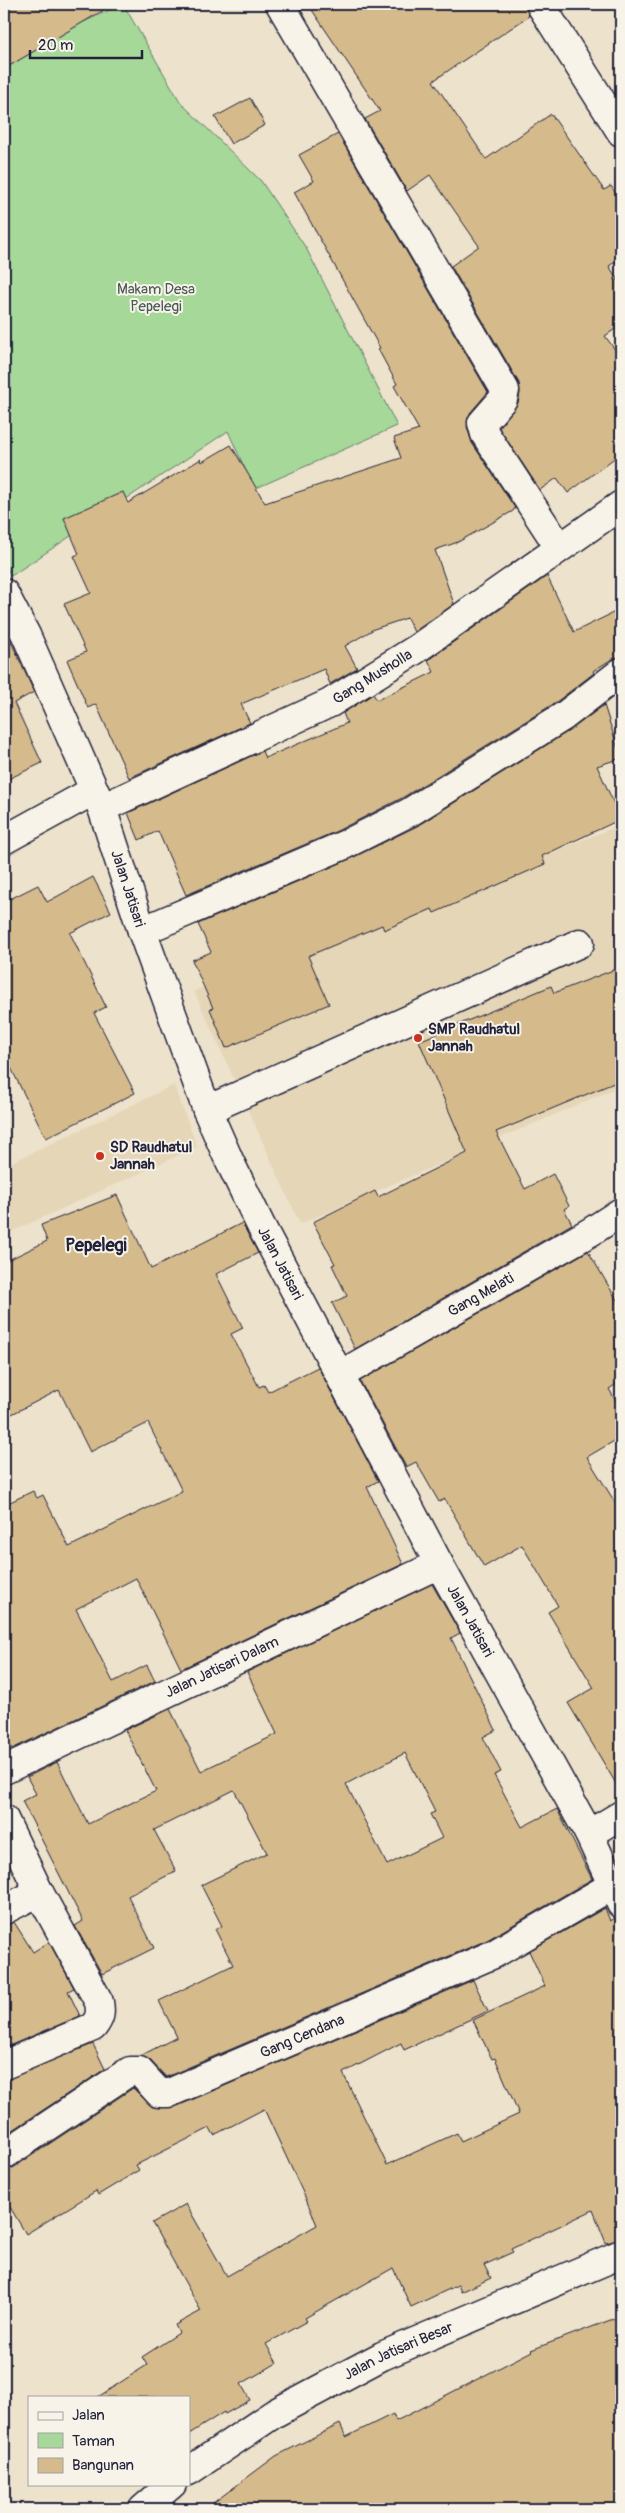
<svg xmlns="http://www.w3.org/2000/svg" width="625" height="2513" font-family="Pangolin,sans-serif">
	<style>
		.built { fill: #e6d6b8 }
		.green { fill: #a5d899; stroke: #647d6a }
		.building { fill: #d5ba8b; stroke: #22223b; fill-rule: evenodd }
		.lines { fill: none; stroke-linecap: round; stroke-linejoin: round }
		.street-casing { stroke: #22223b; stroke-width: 31 }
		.secondary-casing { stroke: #22223b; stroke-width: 31 }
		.street { stroke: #f7f3e8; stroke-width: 28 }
		.secondary { stroke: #f7f3e8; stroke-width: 28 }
		.poi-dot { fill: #c8321e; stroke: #f7f3e8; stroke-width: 2 }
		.labels { text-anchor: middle; stroke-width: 4; stroke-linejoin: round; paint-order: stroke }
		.park-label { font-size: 15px; fill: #495957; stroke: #f7f3e8 }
		.street-label { font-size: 15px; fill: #22223b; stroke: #f7f3e8 }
		.poi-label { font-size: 15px; font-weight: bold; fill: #22223b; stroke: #f7f3e8; text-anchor: start }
		.quarter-label { font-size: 18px; font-weight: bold; fill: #22223b; stroke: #f7f3e8 }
	</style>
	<rect width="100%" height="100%" fill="#ede2cc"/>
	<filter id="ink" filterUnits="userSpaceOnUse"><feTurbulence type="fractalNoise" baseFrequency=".02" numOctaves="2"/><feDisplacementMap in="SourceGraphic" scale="10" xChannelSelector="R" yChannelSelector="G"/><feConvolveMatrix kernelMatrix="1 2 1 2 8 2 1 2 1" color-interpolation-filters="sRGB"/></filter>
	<g filter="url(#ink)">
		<!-- built -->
		<path class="built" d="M613 828 621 847V1086L300 1224 194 991Z
			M174 1085 197 1147 4 1235V1166Z"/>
		<!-- green -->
		<path class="green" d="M123 4 181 103 261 181 306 248 397 426 254 489 228 431 11 576 4 562V58Z"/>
		<!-- building -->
		<path class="building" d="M4 4H114L4 69Z
			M308 4H525L529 16 433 81 486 159 551 114 604 190 611 186 621 201V258L609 266 621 285V325L605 336 621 358V453L568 493 557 478 540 490 499 428 518 403 520 393 519 383 451 266 479 246 430 175 407 191 365 119 380 111Z
			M250 98 265 125 231 144 215 117Z
			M338 134 488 392 470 413 467 427 472 443 515 508 513 511 458 542 435 550 454 604 414 632 407 618 374 629 345 646 357 668 330 684 324 669 241 704 250 723 129 778 96 704 88 708 67 660 86 652 64 604 91 593 74 556 79 554 64 518 123 492 128 503 201 459 202 462 231 445 265 503 401 458 394 438 419 430 394 386 397 384 378 349 380 348 294 192 314 181 299 155Z
			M547 576 574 632 621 609V657L612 659 593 671 594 673 555 703 402 798 337 831 186 895 158 831 139 840 128 813 262 751 265 758 347 723 343 713 373 694 377 700 434 672 428 660Z
			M4 626 34 692 14 703 42 763 4 781Z
			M604 705 621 758 597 766 621 819 542 856 545 864 475 895 434 913 432 909 384 930 382 925 308 956 329 1004 226 1048 210 1009 213 1008 192 960 211 952 198 924 350 859 417 826 572 729Z
			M93 877 111 912 70 933 106 1007 94 1013 135 1093 46 1138 4 1054V902L38 885 47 902Z
			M621 967V1080L496 1132 525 1189 553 1174 569 1206 564 1209 572 1224 355 1349 332 1303 347 1296 332 1265 335 1264 313 1222 375 1191 378 1197 467 1153 419 1041 551 986 554 993Z
			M117 1195 151 1269 242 1223 258 1253 216 1274 243 1328 231 1334 259 1387 264 1385 268 1392 318 1367 378 1481 367 1487 403 1564 181 1669 136 1578 76 1609 113 1682 147 1665 155 1681 12 1749 4 1733V1505L33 1491 37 1498 43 1495 69 1547 182 1491 148 1423 90 1452 59 1390 4 1418V1262L47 1241 41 1225Z
			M588 1251 621 1307V1381L609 1389 621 1410V1437L587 1457 621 1512V1792L568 1703 594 1688 548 1612 558 1606 522 1545 484 1567 445 1499 439 1502 416 1462 406 1467 360 1381Z
			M432 1584 460 1633 451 1638 496 1730 483 1737 501 1772 494 1775 522 1827 557 1809 592 1879 487 1940 166 2077 150 2060 140 2056 177 2037 159 2001 233 1965 215 1929 222 1926 201 1885 267 1853 234 1790 154 1830 176 1871 128 1896 154 1948 102 1974 75 1926 83 1921 22 1801 36 1794 27 1777 57 1762 88 1824 156 1791 125 1730 170 1709 201 1771 277 1734 247 1672ZM405 1753 435 1812 430 1814 442 1838 387 1865 346 1784Z
			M605 1908 610 1921 616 1918 621 1919V2239L606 2243 593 2210 511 2249 513 2252 484 2265 491 2278 461 2292 458 2285 411 2307 393 2268 305 2318 307 2321 266 2344 277 2363 241 2384 250 2400 225 2414 224 2412 189 2434V2397H98L147 2365 142 2357 179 2333 175 2325 201 2311 152 2223 186 2204 227 2276 317 2225 305 2197 264 2109 214 2135 210 2128 136 2165 139 2170 98 2195 96 2191 26 2234 4 2197V2170L13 2168 133 2088 152 2107H175L473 1980 488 2011 404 2050 401 2043 343 2073 387 2165 457 2133 461 2141 519 2114 495 2058 492 2059 473 2020 545 1986 529 1951Z
			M14 1922 33 1952 49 1942 74 1988 68 1991 80 2016 4 2048V1926Z
			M93 2044 105 2069 4 2136V2080Z
			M621 2316V2509H205L276 2456 340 2424 346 2437 393 2414 396 2421 532 2351 531 2350Z"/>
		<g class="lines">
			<!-- street casing -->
			<g class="street-casing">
				<g id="street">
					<path d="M280 4 505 390 503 399 482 423 485 434 559 547"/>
					<path d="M540 4 621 132"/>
					<path id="s1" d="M102 808 330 703 415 650 621 505"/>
					<path d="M4 840 93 791"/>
					<path d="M142 931 344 845 410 812 564 716 621 672"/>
					<path d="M207 1110 580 943"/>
					<path id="s2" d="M340 1375 592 1231 621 1212"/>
					<path id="s3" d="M4 1770 439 1564"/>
					<path d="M4 1819 39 1892 99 2002C101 2013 100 2018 93 2027L4 2065"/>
					<path d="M589 1834 621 1815"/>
					<path d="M4 1910 39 1892"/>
					<path id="s4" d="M4 2155 130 2071H139L159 2093H169L494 1954 613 1885"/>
				</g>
			</g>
			<!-- secondary casing -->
			<g class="secondary-casing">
				<g id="secondary">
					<path id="s5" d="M4 593 26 635 102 808 142 931 207 1110 229 1160 261 1226 439 1564 589 1834 621 1904"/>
					<path id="s6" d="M189 2471 275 2413 382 2356 621 2254"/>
					<path d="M143 2509 172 2484"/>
				</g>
			</g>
			<!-- street -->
			<use href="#street" class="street"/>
			<!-- secondary -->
			<use href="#secondary" class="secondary"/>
		</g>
	</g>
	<!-- markers -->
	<g class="poi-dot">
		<circle cx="418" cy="1038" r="5"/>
		<circle cx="100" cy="1156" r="5"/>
	</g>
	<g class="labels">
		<!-- park labels -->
		<g class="park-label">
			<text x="156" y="294">Makam Desa<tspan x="156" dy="17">Pepelegi</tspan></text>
		</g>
		<!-- street labels -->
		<g class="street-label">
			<text dy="5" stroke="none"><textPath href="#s1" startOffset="301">Gang Musholla</textPath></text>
			<text dy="5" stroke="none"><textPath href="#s5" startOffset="321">Jalan Jatisari</textPath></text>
			<text dy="5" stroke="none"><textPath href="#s5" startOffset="726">Jalan Jatisari</textPath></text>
			<text dy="5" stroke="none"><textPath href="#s2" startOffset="162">Gang Melati</textPath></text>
			<text dy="5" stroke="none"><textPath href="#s5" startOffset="1131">Jalan Jatisari</textPath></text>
			<text dy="5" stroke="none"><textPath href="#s3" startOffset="241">Jalan Jatisari Dalam</textPath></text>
			<text dy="5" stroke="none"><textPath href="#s4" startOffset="345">Gang Cendana</textPath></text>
			<text dy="5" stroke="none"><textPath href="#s6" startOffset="242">Jalan Jatisari Besar</textPath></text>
		</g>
		<!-- poi labels -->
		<g class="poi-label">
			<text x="428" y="1034">SMP Raudhatul<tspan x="428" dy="17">Jannah</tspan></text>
			<text x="110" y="1152">SD Raudhatul<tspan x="110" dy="17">Jannah</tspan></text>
		</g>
		<!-- quarter labels -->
		<g class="quarter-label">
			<text x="96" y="1251">Pepelegi</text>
		</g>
	</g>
	<!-- margin -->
	<rect width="625" height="2513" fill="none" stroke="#f7f3e8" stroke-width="20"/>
	<rect x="10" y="10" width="605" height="2493" fill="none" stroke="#22223b" stroke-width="2" filter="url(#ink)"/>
	<!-- legend -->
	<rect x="28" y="2396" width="162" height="90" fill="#f7f3e8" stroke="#a29fa3"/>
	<rect x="38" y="2412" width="25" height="8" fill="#f7f3e8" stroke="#a29fa3"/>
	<text x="72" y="2420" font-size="15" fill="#22223b">Jalan</text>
	<rect x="38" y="2433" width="25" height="15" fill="#a5d899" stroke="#a29fa3"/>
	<text x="72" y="2446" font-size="15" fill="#22223b">Taman</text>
	<rect x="38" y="2458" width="25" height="15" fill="#d5ba8b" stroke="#a29fa3"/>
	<text x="72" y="2470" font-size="15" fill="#22223b">Bangunan</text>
	<!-- scale -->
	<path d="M30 50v8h112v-8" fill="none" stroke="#22223b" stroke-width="2.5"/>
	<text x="38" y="50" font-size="15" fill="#22223b" stroke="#f7f3e8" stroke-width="4" paint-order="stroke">20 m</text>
</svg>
